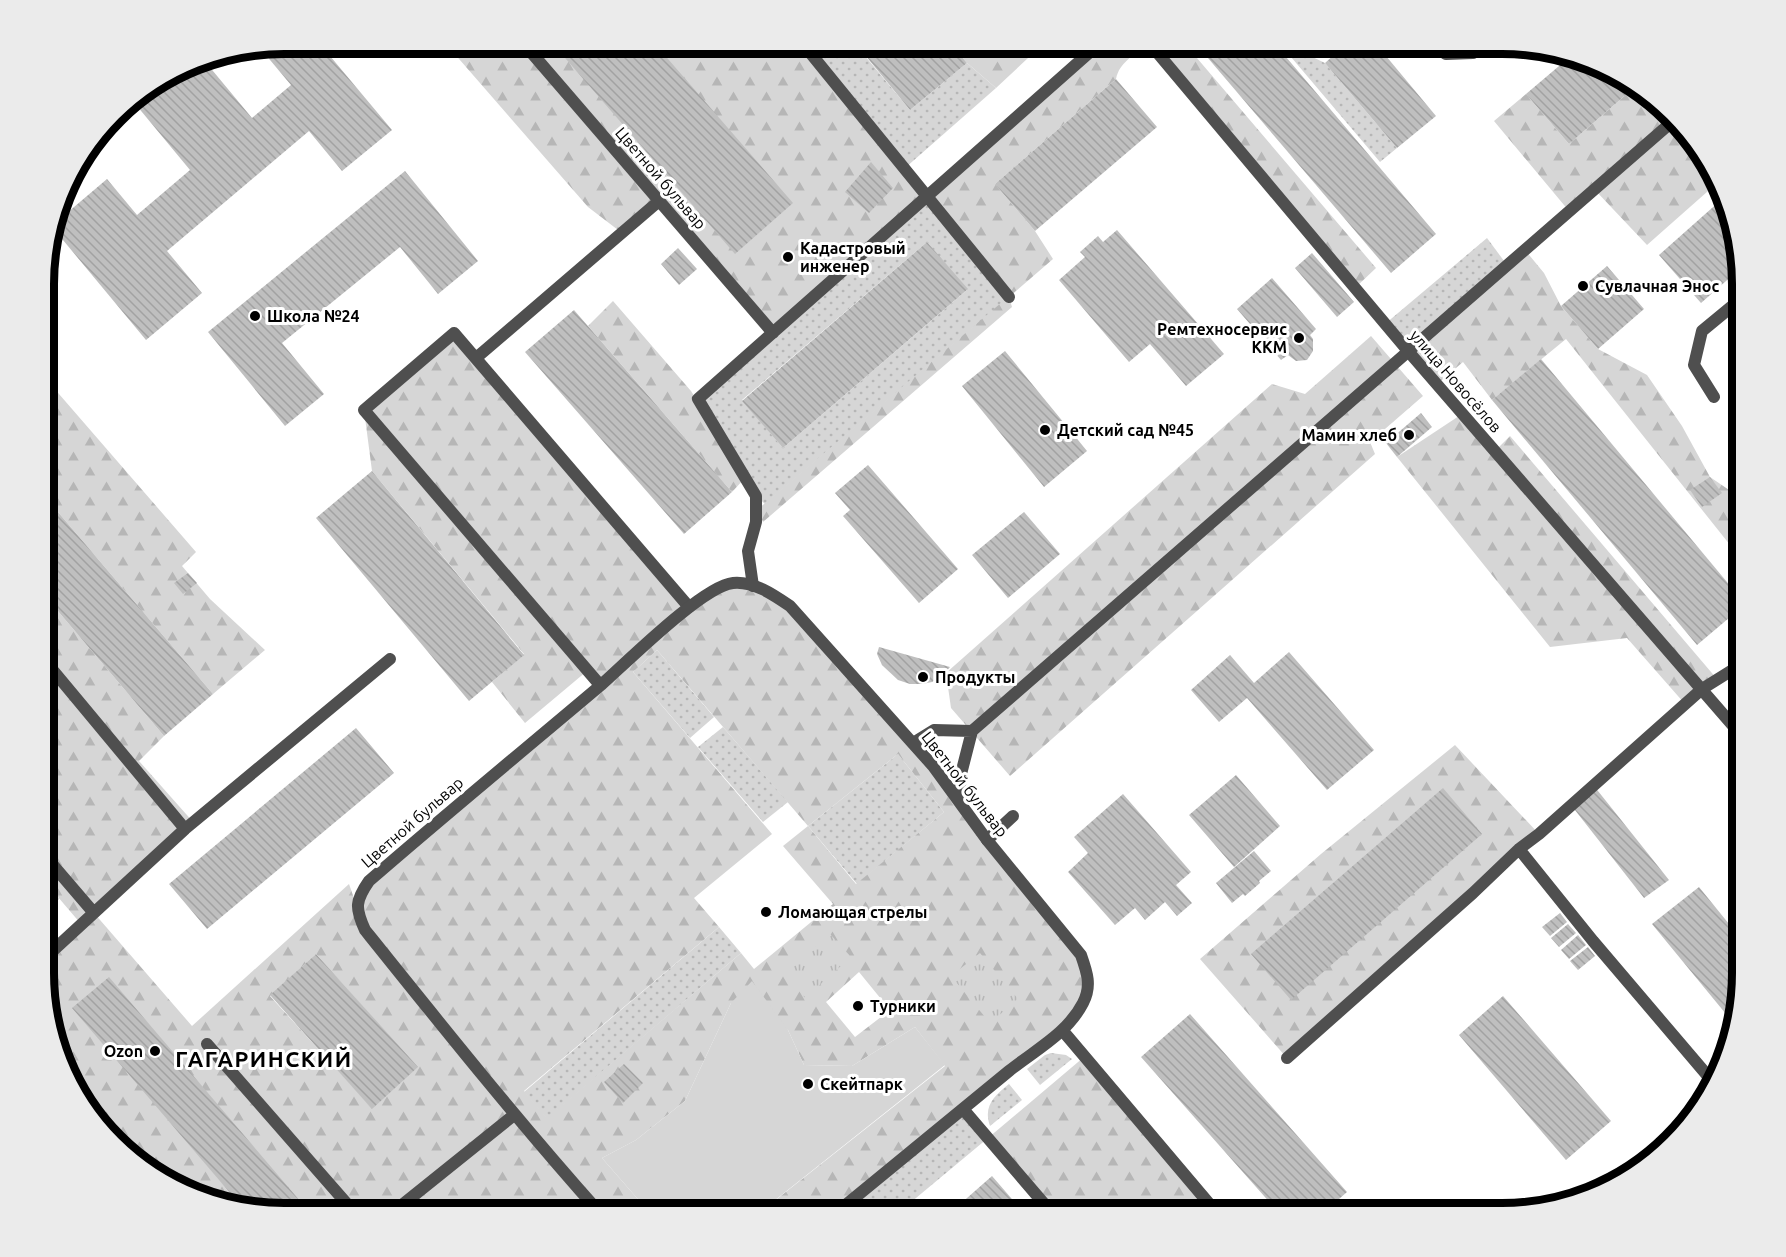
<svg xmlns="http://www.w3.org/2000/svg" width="1786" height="1257" font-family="Ubuntu,sans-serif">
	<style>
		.grass { fill: url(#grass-dots); fill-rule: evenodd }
		.forest { fill: url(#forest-firs); fill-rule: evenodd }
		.park { fill: url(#park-tufts) }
		.pitch { fill: #d6d6d6 }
		.building { fill: url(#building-back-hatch) }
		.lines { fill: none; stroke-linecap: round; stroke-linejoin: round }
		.service { stroke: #4f4f4f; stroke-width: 12 }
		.minor { stroke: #4f4f4f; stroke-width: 12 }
		.poi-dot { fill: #000; stroke: #fff; stroke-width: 2 }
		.labels { text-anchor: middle; stroke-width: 6; stroke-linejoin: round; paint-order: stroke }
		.street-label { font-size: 16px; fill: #000; stroke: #fff }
		.poi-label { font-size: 16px; font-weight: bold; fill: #000; stroke: #fff; text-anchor: start }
		.district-label { font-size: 22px; font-weight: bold; letter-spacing: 1.5px; fill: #000; stroke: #fff }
		.rim { fill: none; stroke: #000; stroke-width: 8 }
	</style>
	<defs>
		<pattern id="grass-dots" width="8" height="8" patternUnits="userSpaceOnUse" patternTransform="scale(1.5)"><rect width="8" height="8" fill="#d6d6d6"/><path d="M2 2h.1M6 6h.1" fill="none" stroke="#b6b6b6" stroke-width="1.8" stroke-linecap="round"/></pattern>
		<pattern id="forest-firs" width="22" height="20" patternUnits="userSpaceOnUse" patternTransform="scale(1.5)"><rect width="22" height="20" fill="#d6d6d6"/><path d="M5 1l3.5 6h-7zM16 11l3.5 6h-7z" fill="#b6b6b6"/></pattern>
		<pattern id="park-tufts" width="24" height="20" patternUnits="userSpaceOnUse" patternTransform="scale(1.5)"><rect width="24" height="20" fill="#d6d6d6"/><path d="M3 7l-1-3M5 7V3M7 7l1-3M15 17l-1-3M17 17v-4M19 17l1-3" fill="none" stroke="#b6b6b6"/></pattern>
		<pattern id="building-back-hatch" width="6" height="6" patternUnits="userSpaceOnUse" patternTransform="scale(1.5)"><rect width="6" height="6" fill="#bfbfbf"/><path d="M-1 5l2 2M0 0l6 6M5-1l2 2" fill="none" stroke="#a2a2a2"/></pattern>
	</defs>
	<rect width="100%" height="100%" fill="#fff"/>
	<!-- grass -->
	<path class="grass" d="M655 44H855L910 110 967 63 996 88 905 168Z
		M1280 44H1294L1300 51 1325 63 1397 148 1380 162Z
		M928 196 1009 297 765 504 756 496 698 399ZM927 242 967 290 783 448 742 400Z
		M1487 238 1507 265 1409 349 1385 324Z
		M657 650 714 717 690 738 633 672Z
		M723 727 788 802 763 822 698 747Z
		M898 754 944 812 857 884 808 826Z
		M719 927 741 953 547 1119 524 1092Z
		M1051 1053 1066 1055 1072 1059 1040 1085 1027 1069 1045 1055Z
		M1009 1084 1022 1100 990 1126C983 1106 994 1096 1009 1084Z
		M963 1109 988 1138 898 1213H852L845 1206Z"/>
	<!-- forest -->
	<path class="forest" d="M446 44H803L928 196 1099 44H1141C1133 59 1120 61 1116 79L995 184 1035 231 1053 259 1009 297 1012 307 763 522 757 510 1008 297 928 196 773 333 659 201 622 233 588 207Z
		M951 44H1043L996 88 967 63Z
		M1182 44H1185L1376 268 1355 288 1163 59Z
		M1636 86 1648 93 1710 164 1716 184 1647 245 1595 190 1569 211 1494 121 1526 94 1569 144Z
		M1525 250 1544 273 1561 306 1598 349 1647 375 1682 426 1710 477 1735 494 1742 502V560L1566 339 1492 400 1463 362 1437 384 1409 349Z
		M613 301 691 391 745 478 732 492 588 326Z
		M454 333 689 607 733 583 773 594 933 766 1081 955 1089 985 1063 1031 846 1206 852 1213H759L945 1066 915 1027 852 1066 804 1065 788 1030 731 1003 685 1101 636 1140 602 1158 650 1213H268L206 1201 140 1165 74 1087 46 1004V957L81 924 46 883V597L164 736 139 761 194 823 94 913 192 1026 349 884 356 904 359 895 599 685 587 671 525 723 492 682 524 654 372 471 364 410ZM657 650 808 826 783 846 833 904 754 969 741 953 547 1118 524 1091 719 927 694 898 772 834 633 672ZM898 754 944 812 856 884 808 826ZM316 954 417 1067 372 1108 270 996ZM859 972 890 1010 855 1037 826 1002Z
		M1371 336 1423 396 1370 442 1375 454 1010 776 951 708 946 673 1272 384 1305 394Z
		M46 379 196 552 182 566 210 599 265 650 213 694 46 498Z
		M1462 414 1495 451 1510 436 1717 679 1685 704 1627 638 1550 647 1397 457Z
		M1455 745 1539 834 1287 1058 1200 959 1321 854Z
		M1084 1057 1217 1213H1052L988 1138Z"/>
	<!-- park -->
	<path class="park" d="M757 44H803L805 46 776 67Z
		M830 934 851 957 805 998 785 972Z
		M980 953 1018 999 990 1023 951 976Z"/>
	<!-- pitch -->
	<path class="pitch" d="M752 981 788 1030 804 1065 852 1066 915 1027 945 1065 759 1213H650L602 1158 636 1140 685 1101 731 1003Z"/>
	<!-- building -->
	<path class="building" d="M284 44H320L392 130 342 171 309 131 167 251 202 293 146 340 53 228 54 224 107 179 137 215 190 170 137 106 179 70 192 62 203 59 252 118 291 85 260 48Z
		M553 44H655L793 203 735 254Z
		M856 44H951L967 63 910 110Z
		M1196 44H1275L1436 234 1391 273Z
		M1346 44H1376L1436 116 1397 148 1325 63Z
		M1572 55 1580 56 1636 86 1569 144 1526 94Z
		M1116 79 1157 127 1035 231 995 184Z
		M871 162 893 188 869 213 845 192Z
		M405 171 478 261 438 294 400 247 282 343 324 394 285 426 208 332Z
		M1721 200 1742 267 1701 303 1659 255Z
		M1117 230 1224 354 1186 386 1150 344 1129 362 1059 280 1085 257 1080 252 1098 236 1103 242Z
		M927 242 968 289 783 448 742 401Z
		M678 248 697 269 679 285 661 264Z
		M1312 253 1354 302 1337 317 1295 268Z
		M1607 266 1644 309 1598 349 1561 306Z
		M1272 278 1316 329 1310 335 1313 339V351L1307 360 1296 361 1288 355 1281 360 1237 309Z
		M574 310 732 492 684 534 525 352Z
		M1005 351 1087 451 1044 487 962 386Z
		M1541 359 1742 600V607L1697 645 1492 400Z
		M1421 413 1432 427 1397 457 1386 443Z
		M868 465 958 569 919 603 843 516 850 510 835 493Z
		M372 471 524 655 469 701 316 518Z
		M1710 477 1722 493 1702 507 1690 490Z
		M46 498 213 694 164 736 46 597Z
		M1024 512 1060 554 1008 598 972 555Z
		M188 573 197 583 183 594 174 583Z
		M879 647 950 667 941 677 932 682 922 684H910L898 680 882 665 877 654Z
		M1289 652 1374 750 1327 790 1247 698 1219 722 1191 690 1230 655 1254 683Z
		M356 728 394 773 207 929 169 884Z
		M1236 775 1280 826 1234 867 1189 815Z
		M1594 786 1669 880 1644 898 1571 805Z
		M1443 788 1482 834 1291 1000 1251 954Z
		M1123 794 1191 872 1176 885 1192 903 1177 916 1165 902 1145 920 1135 908 1115 925 1068 872 1088 853 1074 837Z
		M1254 851 1271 871 1259 881 1260 883 1245 896 1243 894 1232 903 1216 883Z
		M46 883 59 899 46 911Z
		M1699 887 1742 940V989L1735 1025 1652 924Z
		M1560 913 1567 922 1550 936 1542 927Z
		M1568 924 1576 933 1559 947 1551 938Z
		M1578 935 1586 945 1569 959 1561 950Z
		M1588 947 1595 956 1578 970 1570 961Z
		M316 954 418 1067 372 1109 270 995Z
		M109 977 306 1208 300 1213H268L243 1208 72 1008Z
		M1503 996 1611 1121 1566 1160 1459 1035Z
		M1190 1014 1347 1192 1323 1213H1279L1141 1057Z
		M624 1064 643 1083 623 1103 604 1082Z
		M992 1176 1024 1213H950Z"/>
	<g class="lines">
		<!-- service -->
		<path class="service" d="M524 44 773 333
			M803 44 1009 297
			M1150 44 1408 351 1742 736
			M1432 44 1446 54 1473 53 1484 44
			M476 358 659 201
			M1714 397 1694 365 1702 331 1742 298
			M753 586 748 551 756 522V496L698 399 1099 44
			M46 662 185 829
			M600 685 364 410 454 333 689 607
			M987 840 1013 816
			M1519 849 1593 941 1713 1082
			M46 857 94 913
			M46 957 185 829 390 659
			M207 1044 355 1213
			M1287 1058 1473 893 1519 849 1539 834 1702 689 1742 664"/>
		<!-- minor -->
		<path class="minor" d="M913 743 934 730 972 731
			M959 801 961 774 972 731 1673 121
			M1063 1031 1217 1213
			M963 1109 1052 1213
			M392 1213 514 1115
			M600 1213C518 1121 442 1026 365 930 355 908 355 901 369 881 445 815 524 750 601 685 627 662 703 586 733 583 754 581 774 595 790 606L933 766 987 840 1081 955C1087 972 1092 986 1083 1003 1067 1034 1035 1050 1009 1071 951 1118 894 1166 836 1213"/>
	</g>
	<!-- markers -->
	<g class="poi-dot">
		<circle cx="788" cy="257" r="6"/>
		<circle cx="1583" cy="286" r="6"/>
		<circle cx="255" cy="316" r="6"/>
		<circle cx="1299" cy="338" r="6"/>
		<circle cx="1045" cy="430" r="6"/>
		<circle cx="1409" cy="435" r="6"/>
		<circle cx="923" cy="677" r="6"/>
		<circle cx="766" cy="912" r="6"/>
		<circle cx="858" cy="1006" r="6"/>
		<circle cx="155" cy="1051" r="6"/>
		<circle cx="808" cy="1084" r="6"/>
	</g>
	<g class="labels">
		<!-- street labels -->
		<g class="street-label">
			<text transform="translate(661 178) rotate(49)" y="6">Цветной бульвар</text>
			<text transform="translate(1456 381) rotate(49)" y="6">улица Новосёлов</text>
			<text transform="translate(965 784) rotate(52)" y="6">Цветной бульвар</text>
			<text transform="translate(412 822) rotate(-41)" y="6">Цветной бульвар</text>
		</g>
		<!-- poi labels -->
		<g class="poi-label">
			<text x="800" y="254">Кадастровый<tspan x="800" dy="18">инженер</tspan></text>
			<text x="1595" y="292">Сувлачная Энос</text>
			<text x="267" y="322">Школа №24</text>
			<text x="1287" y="335" text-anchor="end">Ремтехносервис<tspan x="1287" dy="18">ККМ</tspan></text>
			<text x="1057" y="436">Детский сад №45</text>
			<text x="1397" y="441" text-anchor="end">Мамин хлеб</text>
			<text x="935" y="683">Продукты</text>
			<text x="778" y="918">Ломающая стрелы</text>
			<text x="870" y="1012">Турники</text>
			<text x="143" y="1057" text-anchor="end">Ozon</text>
			<text x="820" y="1090">Скейтпарк</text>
		</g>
		<!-- district labels -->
		<g class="district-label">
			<text x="264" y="1067">ГАГАРИНСКИЙ</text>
		</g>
	</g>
	<!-- crop -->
	<path d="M0 0H1786V1257H0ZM284 54H1502A230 230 0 0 1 1732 284V973A230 230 0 0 1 1502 1203H284A230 230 0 0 1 54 973V284A230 230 0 0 1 284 54Z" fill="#ebebeb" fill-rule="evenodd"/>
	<path class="rim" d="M284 54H1502A230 230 0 0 1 1732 284V973A230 230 0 0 1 1502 1203H284A230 230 0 0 1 54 973V284A230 230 0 0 1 284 54Z"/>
</svg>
